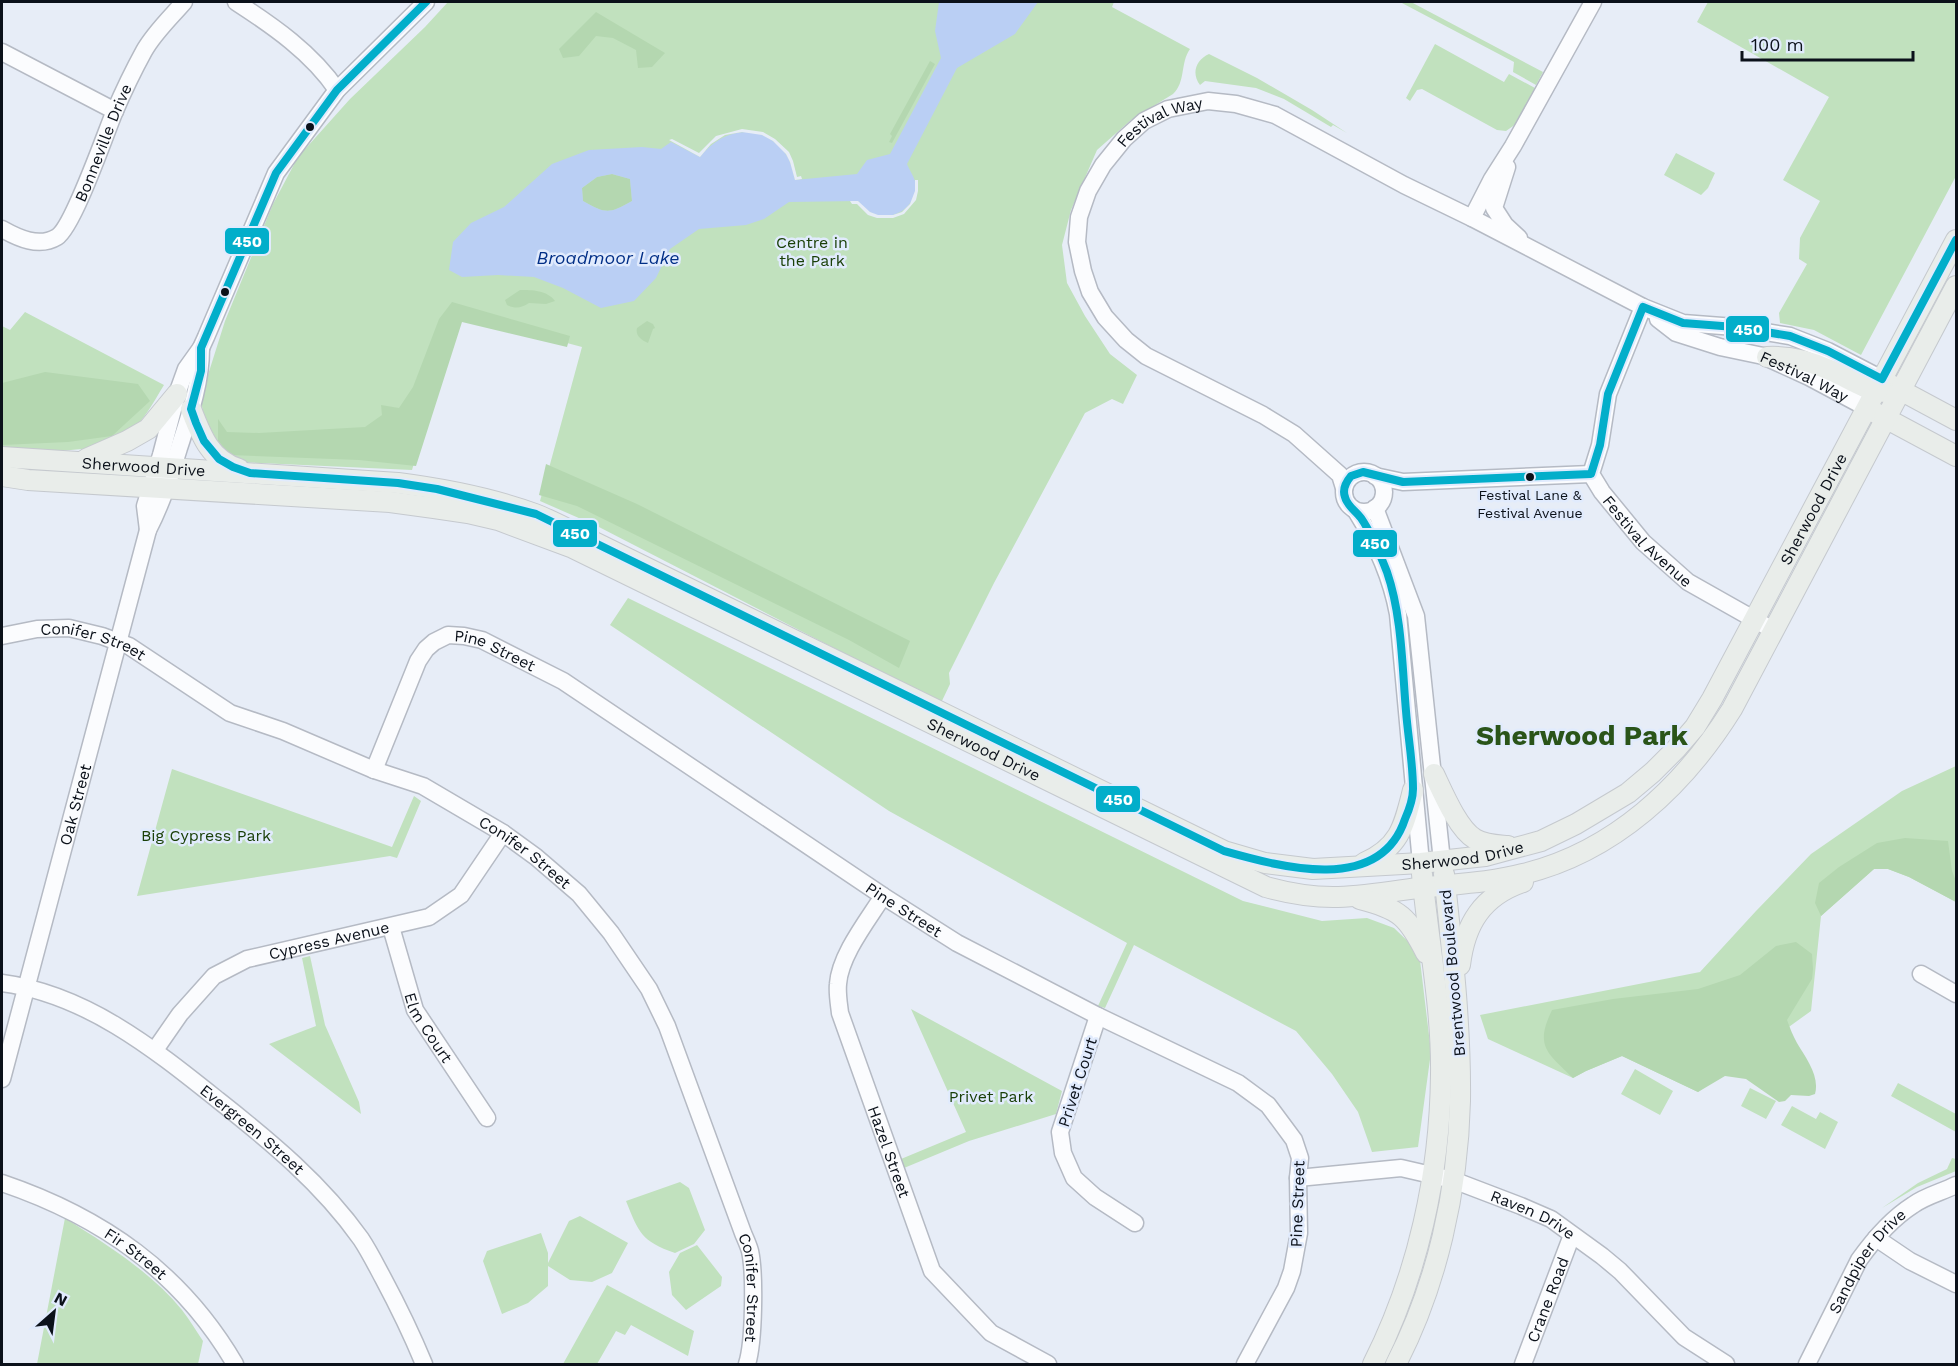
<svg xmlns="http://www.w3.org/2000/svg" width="1958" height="1366" font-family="'Work Sans',sans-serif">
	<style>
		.green { fill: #c1e1be }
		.forest { fill: #b4d7b0 }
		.water { fill: #bacff4; fill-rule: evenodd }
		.pier { fill: #e7edf7 }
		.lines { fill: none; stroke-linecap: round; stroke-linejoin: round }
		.minor-casing { stroke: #b5bac4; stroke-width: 19 }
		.major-casing { stroke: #c5c9ce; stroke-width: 22 }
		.minor { stroke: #fbfcfe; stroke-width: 16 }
		.major { stroke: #e9edea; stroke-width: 20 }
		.bus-1-casing { stroke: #e1ebfd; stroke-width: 12 }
		.bus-1 { stroke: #02aeca; stroke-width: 8 }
		.bus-dot { fill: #0b111a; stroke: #e1ebfd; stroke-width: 2 }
		.labels { text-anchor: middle; stroke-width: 5; stroke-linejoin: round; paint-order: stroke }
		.bus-label { font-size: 14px; fill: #0b111a; stroke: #e1ebfd }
		.street-label { font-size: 16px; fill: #0b111a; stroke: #e1ebfd }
		.park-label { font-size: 16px; fill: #1a4008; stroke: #e1ebfd }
		.water-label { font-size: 18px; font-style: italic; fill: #002e86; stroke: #e1ebfd }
		.town-label { font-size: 28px; font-weight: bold; fill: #2a5419; stroke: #e1ebfd }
		.line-badge { stroke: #e1ebfd; stroke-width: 2 }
		.badge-label { font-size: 16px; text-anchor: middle; font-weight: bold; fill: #fff }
	</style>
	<rect width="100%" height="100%" fill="#e7edf7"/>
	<!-- green -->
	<path class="green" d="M448 2H1114L1112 7 1190 49C1180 63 1186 82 1173 94L1131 120 1097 150 1071 210 1062 245 1067 283 1085 316 1110 354 1137 375 1123 404 1112 399 1085 413 994 583 949 673 950 684 941 703 597 526 540 501 582 347 458 314 412 470 239 462 226 455 204 424 201 397 225 321 273 204 298 157 350 99 425 27Z
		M1400 2H1411L1543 72 1536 85 1513 72 1514 62Z
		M1708 2H1956V176L1861 355 1814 330 1780 323 1779 313 1807 264 1799 259 1800 238 1820 201 1783 180 1829 97 1697 22Z
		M1435 44 1504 82 1509 74 1535 88 1516 124 1506 131 1497 130 1422 89 1417 90 1410 101 1406 98Z
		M1209 54 1257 78 1312 110 1347 133 1333 125 1331 127 1284 99 1256 88 1205 81 1200 85C1191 73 1196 60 1209 54Z
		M1676 153 1715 173 1708 188 1701 195 1664 175Z
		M25 312 164 385C153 403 142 424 125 437 100 455 32 450 2 450V326L10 330Z
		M628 598 1243 901 1322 921 1367 918 1394 928 1419 952 1431 1052 1418 1147 1372 1152 1358 1112 1332 1074 1296 1031 1134 945 1105 1008 1098 1006 1127 943 889 811 610 625Z
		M1956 766V902L1909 877 1888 869H1874L1821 916 1811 1011 1698 1092 1622 1056 1586 1071 1573 1078 1488 1039 1480 1015 1700 972 1756 911 1811 854 1902 791Z
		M172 769 392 847 414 796 421 801 397 858 390 856 137 896Z
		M310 956 325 1025 359 1102 361 1114 269 1044 316 1026 302 958Z
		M911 1009 1062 1091 1056 1114 969 1141 904 1168 901 1159 966 1132Z
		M1635 1069 1673 1091 1660 1115 1621 1094Z
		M1898 1083 1956 1114V1132L1891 1096Z
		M1750 1088 1776 1101 1766 1119 1741 1106Z
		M1792 1106 1816 1119 1820 1112 1838 1122 1825 1149 1781 1125Z
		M1952 1158 1956 1159V1171L1917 1187 1882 1208 1918 1183 1947 1169Z
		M680 1182 689 1188 705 1230 694 1244 675 1253C641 1241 639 1233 626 1201Z
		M580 1216 628 1243 612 1273 592 1282 570 1280 548 1266V1286L528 1303 502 1314 483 1261 487 1251 541 1233 548 1253V1263L569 1221Z
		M65 1218C107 1245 150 1271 182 1310 190 1320 196 1331 203 1341L198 1364H37Z
		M697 1245 722 1277 721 1286 686 1310 672 1295 669 1272 680 1253Z
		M607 1285 694 1331 688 1356 631 1325 625 1335 616 1331 597 1364H563Z"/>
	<!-- forest -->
	<path class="forest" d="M596 12 665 53 652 67 638 68 636 50 613 38 596 36 579 56 563 58 559 49Z
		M930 61 935 64 892 143 889 142 892 136 890 134Z
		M612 174 630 179 632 201C609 214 606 214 583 201L582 188 597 177Z
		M520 290C532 290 547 290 555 301L546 304 529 303C521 308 516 309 507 305L505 300Z
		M452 302 570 336 567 347 462 322 416 466 359 460 231 455 218 441V419L227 432 259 433 365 427 382 415 381 405 399 408 413 387 439 319Z
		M647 321 653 324 655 328 653 329 648 343C642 340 635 336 637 328Z
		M45 372 138 384 150 401 112 436 68 442 2 445V383Z
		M546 464 637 504 910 641 899 668 849 640 577 506 539 495Z
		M1905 838 1948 841 1952 871 1956 881V902L1909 877 1888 869H1874L1821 916 1815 903 1819 883 1839 867 1877 843Z
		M1796 942 1812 954 1813 969 1812 979 1787 1020C1790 1028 1793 1036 1797 1043 1806 1058 1820 1076 1815 1094L1809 1096 1791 1095 1785 1101 1779 1102 1746 1079 1725 1076 1698 1092 1622 1056 1586 1071 1573 1078C1548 1053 1534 1047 1552 1010L1613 999 1698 989 1740 975 1776 946Z"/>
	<!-- water -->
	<path class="water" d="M939 2H1038L1015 34 957 68 907 164C909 169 913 175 915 181 920 203 897 221 877 215 869 213 863 207 858 201L789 202 764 219 746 225 699 229 670 249 656 278 634 301 601 308 563 288 534 277 498 275 462 277 449 270 453 242 471 223 504 207 552 164 589 150 642 147 661 149 671 142 700 157C722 128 761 121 785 153 791 161 793 171 795 180L857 174 867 160 890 154 941 58 935 31ZM612 174 630 179 632 201C609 214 606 214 583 201L582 188 597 177Z"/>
	<!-- pier -->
	<path class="pier" d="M742 129 763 132 775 139 789 152 793 161 797 177 801 176 802 179 795 180 790 162 786 154 773 141 762 135 742 132 725 135 711 144 700 157 669 140 672 139 699 153 716 136Z
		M915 180H918V191L916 200 904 214 893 218H877L868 215 857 204H852L850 201H858L870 212 878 215H893L902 212 910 204 915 191Z"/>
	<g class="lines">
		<!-- minor casing -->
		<g class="minor-casing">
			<g id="minor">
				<path d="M236 2C273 26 312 53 337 90"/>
				<path d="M2 52 115 111"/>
				<path d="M1507 167 1494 208 1505 225 1519 238"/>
				<path d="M1472 218 1492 179 1513 146 1593 2"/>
				<path id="s1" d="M2 229C18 238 39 248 57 237 73 227 105 135 114 113 123 92 133 71 144 51 154 33 171 17 184 2"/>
				<path id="s2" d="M1643 307 1608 394 1600 445 1591 474 1602 492 1643 542 1688 582 1773 630"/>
				<path id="s3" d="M1658 319 1676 333 1720 347 1763 356 1809 377 1867 408"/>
				<circle cx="1364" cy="492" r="20"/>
				<path d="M1375 476 1403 482 1591 474"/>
				<path id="s4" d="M1344 488 1340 475 1294 434 1263 415 1146 356 1126 340 1105 317 1090 292 1083 271 1077 242 1079 217 1088 191 1103 165 1124 139 1144 121 1168 109 1208 101 1236 104 1275 115 1404 185 1472 218 1643 307 1683 323 1735 327 1790 336 1828 351 1882 379"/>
				<path d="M1375 508 1416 616 1442 861"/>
				<path d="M1356 511C1376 543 1391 576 1398 614L1421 863"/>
				<path d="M148 530 145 506 161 455 177 394 186 369 201 348 206 337 276 173 337 90 426 2"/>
				<path id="s5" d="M2 636 37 629 69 628 102 636 129 646 230 713 283 731 374 770 423 786 503 833 536 857 579 894 611 933 649 989 667 1026 743 1233C745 1238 748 1244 750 1251 755 1274 754 1342 747 1364"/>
				<path id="s6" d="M374 770 418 661 426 649 434 642 448 635 464 636 482 640 563 681 883 896 957 943 1098 1016 1238 1083 1268 1105 1294 1140 1300 1158 1298 1178 1299 1233 1292 1271 1286 1288 1245 1364"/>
				<path id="s7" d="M883 896C868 920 840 955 838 984 837 994 839 1004 840 1013L932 1271 991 1333 1048 1364"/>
				<path id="s8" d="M391 927 415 1010 487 1118"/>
				<path d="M1921 974 1956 994"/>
				<path id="s9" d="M2 983C86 994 154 1049 218 1100 270 1141 322 1184 361 1239 369 1251 376 1265 383 1278 398 1306 412 1335 424 1364"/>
				<path d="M1098 1016 1060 1132 1063 1153 1074 1178 1095 1197 1135 1223"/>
				<path id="s10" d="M155 1050 180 1014 214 976 247 959 429 917 461 895 503 833"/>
				<path id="s11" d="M2 1079 148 530C162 503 170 477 179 448 190 414 201 383 201 348"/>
				<path id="s12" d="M1298 1178 1401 1168 1453 1180 1521 1206 1551 1219 1602 1256 1620 1271 1684 1337 1726 1364"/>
				<path id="s13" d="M2 1183C102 1217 181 1272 235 1364"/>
				<path d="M1876 1238 1910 1261 1956 1284"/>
				<path id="s14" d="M1523 1364 1572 1235"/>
				<path id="s15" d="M1807 1364 1859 1260C1874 1239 1891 1219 1913 1205 1925 1196 1942 1192 1956 1185"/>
			</g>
		</g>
		<!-- major casing -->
		<g class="major-casing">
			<g id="major">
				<path d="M1767 357C1789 356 1810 361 1830 370 1849 378 1866 391 1886 392"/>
				<path d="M1889 384 1956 420"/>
				<path d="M191 409C201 435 210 460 239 469"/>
				<path d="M1874 412 1956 456"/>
				<path id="s16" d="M2 457 398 483C444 489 491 498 535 514 551 520 567 529 582 536L1224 851 1265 863 1313 869 1421 863 1485 856 1541 841 1576 824 1628 793 1653 772 1676 749 1695 727 1712 699 1956 240"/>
				<path d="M86 459 127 441 148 429 177 394"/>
				<path id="s17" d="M2 476 28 480 390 502 434 508 468 513 498 520 573 548 1266 887C1288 893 1310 897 1333 897 1362 897 1391 891 1419 888 1454 884 1489 883 1523 874 1614 852 1684 786 1732 709L1956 286"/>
				<path d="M1434 774C1443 793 1458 829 1475 839 1485 845 1496 845 1508 846"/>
				<path d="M1364 863C1400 847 1404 826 1413 790"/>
				<path d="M1360 899C1400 909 1408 917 1426 953"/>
				<path d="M1460 965C1465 924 1482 896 1523 882"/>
				<path d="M1373 1364C1418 1275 1440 1174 1441 1074 1442 1008 1428 940 1422 874"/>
				<path d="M1396 1364C1437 1285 1458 1190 1460 1101 1461 1025 1452 949 1444 874"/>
			</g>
		</g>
		<!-- minor -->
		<use href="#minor" class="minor"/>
		<!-- major -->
		<use href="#major" class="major"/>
		<!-- bus-1 casing -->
		<g class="bus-1-casing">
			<path id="bus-1" d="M426 2 337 90 276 173 201 348V371L191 409 196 423 204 441 219 459 233 467 250 473 398 483 437 489 536 514 1224 851C1281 867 1380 895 1405 819 1409 810 1413 799 1413 789 1413 763 1408 737 1406 711 1402 665 1402 616 1387 572 1380 554 1372 534 1361 518 1356 511 1347 506 1345 497 1342 489 1346 482 1351 476L1363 472 1403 482 1591 474 1600 445 1608 394 1643 307 1683 323 1735 327 1790 336 1828 351 1882 379 1956 240"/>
		</g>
		<!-- bus-1 -->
		<use href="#bus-1" class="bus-1"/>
	</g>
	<!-- markers -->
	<g class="bus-dot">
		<circle cx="310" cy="127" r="5"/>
		<circle cx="225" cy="292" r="5"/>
		<circle cx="1530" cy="477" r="5"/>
	</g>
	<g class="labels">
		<!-- bus labels -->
		<g class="bus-label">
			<text x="1530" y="500">Festival Lane &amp;<tspan x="1530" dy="18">Festival Avenue</tspan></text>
		</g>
		<!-- street labels -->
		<g class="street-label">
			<text dy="6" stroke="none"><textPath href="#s4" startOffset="537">Festival Way</textPath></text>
			<text dy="6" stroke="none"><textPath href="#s1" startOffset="164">Bonneville Drive</textPath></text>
			<text dy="6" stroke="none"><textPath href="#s3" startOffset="159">Festival Way</textPath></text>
			<text dy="6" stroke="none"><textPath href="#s16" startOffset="142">Sherwood Drive</textPath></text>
			<text dy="6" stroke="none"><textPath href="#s16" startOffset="2068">Sherwood Drive</textPath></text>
			<text dy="6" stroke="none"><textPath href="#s2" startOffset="264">Festival Avenue</textPath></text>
			<text dy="6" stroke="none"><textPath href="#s5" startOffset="94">Conifer Street</textPath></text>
			<text dy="6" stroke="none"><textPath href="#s6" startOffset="208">Pine Street</textPath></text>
			<text dy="6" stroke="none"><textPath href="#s17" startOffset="1036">Sherwood Drive</textPath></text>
			<text dy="6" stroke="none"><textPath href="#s11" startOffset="284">Oak Street</textPath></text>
			<text dy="6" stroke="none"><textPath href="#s5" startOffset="580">Conifer Street</textPath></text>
			<text dy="6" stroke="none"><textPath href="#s16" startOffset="1546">Sherwood Drive</textPath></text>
			<text dy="6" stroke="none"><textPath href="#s6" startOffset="694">Pine Street</textPath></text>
			<text dy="6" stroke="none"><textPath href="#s10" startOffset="216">Cypress Avenue</textPath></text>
			<text transform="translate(1452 973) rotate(-95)" y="6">Brentwood Boulevard</text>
			<text dy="6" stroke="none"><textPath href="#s8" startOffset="108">Elm Court</textPath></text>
			<text transform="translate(1077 1082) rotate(-72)" y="6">Privet Court</text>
			<text dy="6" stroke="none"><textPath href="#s9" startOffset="294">Evergreen Street</textPath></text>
			<text dy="6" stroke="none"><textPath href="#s7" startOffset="276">Hazel Street</textPath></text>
			<text transform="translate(1297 1204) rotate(-88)" y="6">Pine Street</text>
			<text dy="6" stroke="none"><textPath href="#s12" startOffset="244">Raven Drive</textPath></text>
			<text dy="6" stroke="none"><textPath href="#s13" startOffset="152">Fir Street</textPath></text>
			<text dy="6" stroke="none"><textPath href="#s15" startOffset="120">Sandpiper Drive</textPath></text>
			<text dy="6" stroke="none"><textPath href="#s5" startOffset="1084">Conifer Street</textPath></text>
			<text dy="6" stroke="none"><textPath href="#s14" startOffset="69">Crane Road</textPath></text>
		</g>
		<!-- park labels -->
		<g class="park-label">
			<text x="812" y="248">Centre in<tspan x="812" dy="18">the Park</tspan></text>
			<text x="206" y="841">Big Cypress Park</text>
			<text x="991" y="1102">Privet Park</text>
		</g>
		<!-- water labels -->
		<g class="water-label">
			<text x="608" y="264">Broadmoor Lake</text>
		</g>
		<!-- town labels -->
		<g class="town-label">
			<text x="1582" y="745">Sherwood Park</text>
		</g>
	</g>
	<g class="line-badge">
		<rect x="224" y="227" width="46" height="28" rx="6" fill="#02aeca"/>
		<rect x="1725" y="315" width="45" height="28" rx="6" fill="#02aeca"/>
		<rect x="552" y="519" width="46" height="29" rx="6" fill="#02aeca"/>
		<rect x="1352" y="529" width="46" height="29" rx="6" fill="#02aeca"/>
		<rect x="1095" y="785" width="46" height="28" rx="6" fill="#02aeca"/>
	</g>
	<g class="badge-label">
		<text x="247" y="247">450</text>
		<text x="1748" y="335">450</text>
		<text x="575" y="539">450</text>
		<text x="1375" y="549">450</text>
		<text x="1118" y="805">450</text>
	</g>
	<!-- border -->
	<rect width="1958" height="1366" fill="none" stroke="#0b111a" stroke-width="6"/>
	<!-- north arrow -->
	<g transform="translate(54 1312) rotate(28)" stroke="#e1ebfd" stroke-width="4.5" paint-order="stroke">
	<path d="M0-4.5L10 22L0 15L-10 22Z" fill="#0b111a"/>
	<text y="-9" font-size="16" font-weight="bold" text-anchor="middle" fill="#0b111a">N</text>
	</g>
	<!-- scale -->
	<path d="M1742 51v9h171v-9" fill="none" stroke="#0b111a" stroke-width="3"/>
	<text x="1751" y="51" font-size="18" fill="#0b111a" stroke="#e1ebfd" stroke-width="4.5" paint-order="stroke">100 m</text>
</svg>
